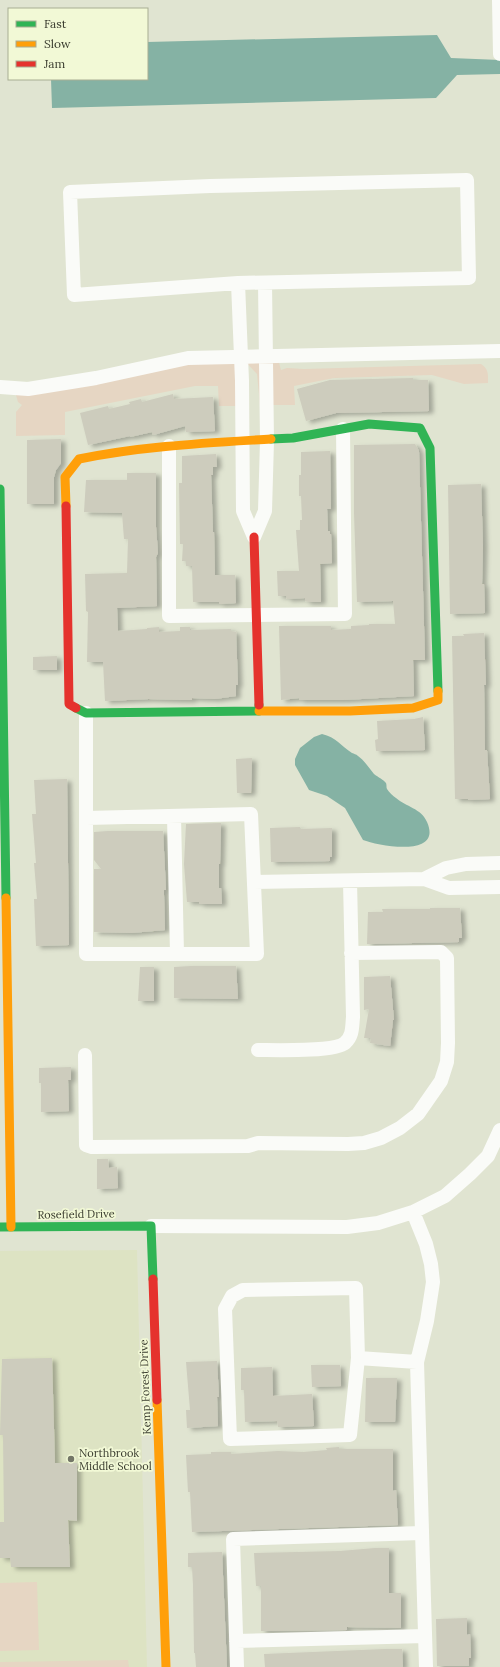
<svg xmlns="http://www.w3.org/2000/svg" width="500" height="1667" font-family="Lora,serif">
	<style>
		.built { fill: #dde3c3 }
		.green { fill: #e6d6c3 }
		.water { fill: #85b2a4 }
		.building { fill: #cdccbd; filter: url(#shadow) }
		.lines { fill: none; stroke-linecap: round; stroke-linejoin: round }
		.street { stroke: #fafbf8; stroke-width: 14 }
		.fast { stroke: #30b455; stroke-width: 9 }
		.slow { stroke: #ff9f0a; stroke-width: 9 }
		.jam { stroke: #e5322d; stroke-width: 9 }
		.poi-dot { fill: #737667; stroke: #f2f9d6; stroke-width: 1.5 }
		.labels { text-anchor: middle; stroke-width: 3.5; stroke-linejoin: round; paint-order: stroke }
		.street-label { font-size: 11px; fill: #393b2e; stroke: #f2f9d6 }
		.poi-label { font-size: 11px; fill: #393b2e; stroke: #f2f9d6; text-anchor: start }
	</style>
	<defs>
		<filter id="shadow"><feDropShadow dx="4.5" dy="2.5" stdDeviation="2" flood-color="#0004"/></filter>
	</defs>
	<rect width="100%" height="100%" fill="#e0e4d1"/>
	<!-- built -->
	<path class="built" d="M137 1250 147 1667H0V1251Z"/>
	<!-- green -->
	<path class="green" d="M277 355 281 370 287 368 304 369 481 364C489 369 488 375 488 383L464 384 432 375 334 378 294 386 295 405H260L257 374 241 357 242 406H219L218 386H195L65 412V435L16 436V412L22 405 18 402 14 388 188 358Z
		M37 1582 39 1650 0 1651V1583Z
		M128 1660 129 1667H0V1662Z"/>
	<!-- water -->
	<path class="water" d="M437 35 451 58 500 60V74L457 75 436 98 52 108 51 79H147V42Z
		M322 734C336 737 341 746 352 753 354 754 356 754 358 756 364 760 369 768 374 774 378 777 384 780 386 783 387 786 386 787 387 789 389 792 393 796 396 798 406 807 421 808 427 822 443 858 379 846 363 840L345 808 327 796 309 790 295 765V759L300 748 314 737Z"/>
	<!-- building -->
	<path class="building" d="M413 378V380H428L429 411 336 413 306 421 297 389 330 380Z
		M173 394 174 399 213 397 215 431 186 432 185 426 153 435 152 432 130 437V436L88 445 80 413 108 406 109 409 130 404 129 402 141 399 142 402Z
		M61 439V463L56 470 54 477V504H27V440Z
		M415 444 419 451 425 660H413L414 696 344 700H299V698L281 700 279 626H331V630L351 629V626L369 625V624H395L393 601 357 602 354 513V445Z
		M330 451 331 509H327L328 531H330V534H331L332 563 320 564 321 602H309L305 601V598L287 599 286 596H278L277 571H299L296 530H300V520H302L301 496H299V475H301V452Z
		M216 454 217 467H213V475H211L213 532H214L215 575H235L236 603 219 604V602H193L192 566H186V561H182L183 544H180L179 483H182V456Z
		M127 473H156V527L158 553 156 557 157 606 117 608 118 631 147 629V628L159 627V632L180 631V627H190V630L231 629V631L236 632 238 685H236V696L215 699 192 698V700H179L149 699 105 701 103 662H87L88 612 86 611 85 574 127 573 128 539H124L122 513 84 512 86 480H127Z
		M481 484 483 546 482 584H484L485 613 450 614 448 485Z
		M484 633 486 685H484L485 750H487L490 799 468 800V799H455L452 636H464L463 634Z
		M57 656V670H33V657Z
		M423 717 425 750 376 751 375 740 378 739 377 721 414 719Z
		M252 758 251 793H237L236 759Z
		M67 779 69 945 36 946 34 899H37L34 863H36L32 814H36L34 780Z
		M221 823 220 864H219V888H221L222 904H199V902H187L184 864 186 824Z
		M300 827V829L332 828V857H330V861L271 862 270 828Z
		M108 831H163L166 890H164V895L165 930 131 933 94 932V869H101L94 860V832Z
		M430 908H460L462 938H459V942L367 944 368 912H383L382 909H430Z
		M191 966H236L238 999 174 998V967Z
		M140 967H154V1001H138Z
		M390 976 394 1020H393L390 1046 370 1043 371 1038H364L369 1009 364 1010V977Z
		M71 1067V1080H68L69 1111 41 1112V1083H39V1068Z
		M97 1159H108L109 1168 117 1167 118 1188 97 1189Z
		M52 1358 55 1463H77V1521L68 1520 70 1567H11L10 1558H0V1522H4L3 1435H0L2 1359Z
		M217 1361 219 1397H217L218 1426 187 1428 186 1410H190L186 1362Z
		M311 1365H340L341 1386 312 1387Z
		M272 1367 273 1396 312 1394 314 1426 278 1427 277 1421 245 1422 244 1390H241V1368Z
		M366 1378H397L395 1422H365Z
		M339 1447V1449H393V1491L396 1490 398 1525 192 1532 190 1492H188L186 1455 211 1454V1452H231V1454L278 1451 303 1452 327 1450 326 1448Z
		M375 1548H389V1593H401V1628L347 1627V1630L261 1631V1586H256L254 1553 340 1551Z
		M222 1552 227 1667H196L195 1653H194L193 1585 192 1567H188V1553Z
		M467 1618V1635L470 1634 471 1658H469V1666H437L436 1619Z
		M385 1649H402L403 1667H265L264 1654Z"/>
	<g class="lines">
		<!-- street -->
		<path class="street" d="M499 0 500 54
			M467 180 469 278 238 283 74 295 70 192 210 186Z
			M238 283 242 381 243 511 254 537 265 511 267 441 265 283
			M0 387 28 389 96 378 188 358 500 351
			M169 446V616L345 614 343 429
			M86 713V954H257L251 814 86 818
			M174 816 177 954
			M424 879 446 868 466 864 500 863
			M254 882 424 879 449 888 500 887
			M258 1050C274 1050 335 1052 345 1043 353 1036 352 1027 353 1017L350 881
			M85 1055 86 1145 92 1147 248 1146 258 1143 348 1144 364 1143 381 1138 400 1128 418 1114 441 1081 447 1062 448 1043 447 958 441 952 351 953
			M413 1212 426 1244 431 1264 433 1282 427 1321 417 1362 426 1667
			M151 1226 347 1227 378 1223 413 1212 445 1196 470 1174 488 1156 500 1130
			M358 1358 356 1288 243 1290 232 1296 225 1309 230 1439 350 1435 358 1358 417 1362
			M236 1641 425 1636
			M237 1667 233 1539 422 1533"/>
		<!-- fast -->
		<path class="fast" d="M271 439 293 438 369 424 420 428 430 448 438 691
			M0 489 6 898
			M76 708 86 713 259 711V705
			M0 1227 151 1226 153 1279"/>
		<!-- slow -->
		<path class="slow" d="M66 506 65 477 79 459C142 446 207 443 271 439
			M259 711H350L413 708 438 700V691
			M6 898 11 1227
			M157 1400 166 1667"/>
		<!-- jam -->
		<path class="jam" d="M66 506 69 704 76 708
			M254 537 259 705
			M153 1279 157 1400"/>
	</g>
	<!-- markers -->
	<circle class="poi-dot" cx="71" cy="1459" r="4"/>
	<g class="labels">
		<!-- street labels -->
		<g class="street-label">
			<text transform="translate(76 1214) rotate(-1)" y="4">Rosefield Drive</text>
			<text transform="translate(145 1387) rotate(-92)" y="4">Kemp Forest Drive</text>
		</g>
		<!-- poi labels -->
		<g class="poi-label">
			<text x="79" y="1457">Northbrook<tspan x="79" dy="13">Middle School</tspan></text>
		</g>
	</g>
	<!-- legend -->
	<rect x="8" y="8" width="140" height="72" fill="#f2f9d6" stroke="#a8ad93"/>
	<rect x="16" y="21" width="20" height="6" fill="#30b455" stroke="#a8ad93"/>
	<text x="44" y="28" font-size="12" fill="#393b2e">Fast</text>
	<rect x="16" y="41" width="20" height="6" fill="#ff9f0a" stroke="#a8ad93"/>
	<text x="44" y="48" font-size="12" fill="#393b2e">Slow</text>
	<rect x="16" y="61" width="20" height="6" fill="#e5322d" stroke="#a8ad93"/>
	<text x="44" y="68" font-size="12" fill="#393b2e">Jam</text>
</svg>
